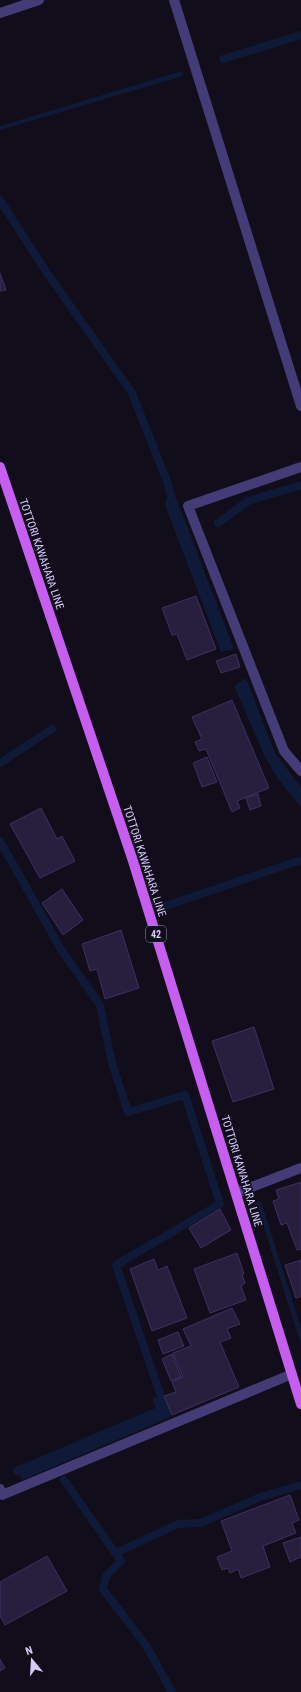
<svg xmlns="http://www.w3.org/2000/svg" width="301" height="1692" font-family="'Roboto Condensed',sans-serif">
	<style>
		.water { fill: #0f1a38 }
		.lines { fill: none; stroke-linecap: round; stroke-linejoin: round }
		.stream { stroke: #0f1a38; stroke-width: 8 }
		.building { fill: #281f3e; stroke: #3e2f64 }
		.minor { stroke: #443c76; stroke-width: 10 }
		.primary { stroke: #c65eef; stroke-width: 10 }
		.labels { text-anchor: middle; stroke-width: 3; stroke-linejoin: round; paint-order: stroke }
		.shield { fill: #110d1b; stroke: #9a93b7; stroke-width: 1 }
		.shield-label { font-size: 10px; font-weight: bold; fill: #d5ccfa }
		.street-label { font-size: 11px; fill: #d5ccfa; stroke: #110d1b }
	</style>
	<rect width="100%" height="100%" fill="#110d1b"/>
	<!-- water -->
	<path class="water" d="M182 71 183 76 0 130V126Z
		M169 487 177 500 234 649 221 652 165 505Z
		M246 678 275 753 301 787V808L276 776 265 757 234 686Z
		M261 1201 301 1328V1345L256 1202Z"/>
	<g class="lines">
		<!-- stream -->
		<path class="stream" d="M223 59 301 35
			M0 200 45 270 132 393 168 484 171 497
			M218 523 248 501 301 485
			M0 763 52 729
			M0 841 62 951 100 1005 112 1063 128 1112 185 1095 220 1204 116 1265 167 1414 24 1475
			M165 906 301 860
			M17 1471 161 1410 157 1401
			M64 1480 121 1561 106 1576 103 1589 147 1647 172 1692
			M116 1553 178 1524 201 1523 260 1497 301 1485"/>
	</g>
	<!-- building -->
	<path class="building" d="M0 273 6 290 0 291Z
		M196 596 216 649 187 660 177 634 172 635 162 608Z
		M236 654 240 667 221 673 216 661Z
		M232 700 269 788 237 801 240 808 232 812 206 749 199 751 195 742 202 739 192 717Z
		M207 757 217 782 202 787 193 763Z
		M258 794 261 806 250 810 246 798Z
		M41 808 57 839 62 836 75 861 40 878 10 824Z
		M62 889 83 920 63 935 42 903Z
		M121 930 139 988 105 999 97 969 90 971 82 944Z
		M254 1027 274 1089 233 1102 212 1041Z
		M301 1182V1249L297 1250 287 1223 281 1225 273 1201 279 1199 276 1190Z
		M220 1209 231 1230 201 1248 189 1228Z
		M237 1253 244 1274H242L245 1283 241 1286 246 1300 210 1313 194 1269Z
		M154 1259 158 1270 167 1266 187 1318 152 1331 130 1269Z
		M301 1260V1296L296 1298 285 1265Z
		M232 1308 240 1324 227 1329 231 1338 220 1342 239 1387 172 1415 164 1396 176 1392 172 1382 183 1377 173 1353 191 1346 183 1329Z
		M178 1332 184 1346 163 1354 158 1340Z
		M172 1354 181 1377 171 1381 162 1359Z
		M290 1495 299 1520 292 1523 296 1533 263 1546 270 1567 241 1578 238 1569 230 1573 228 1568 222 1570 217 1557 232 1551 221 1521Z
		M301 1537V1557L290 1562 283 1543Z
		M47 1556 67 1591 5 1625 0 1616V1582Z
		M0 1659 5 1668 0 1671Z"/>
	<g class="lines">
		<!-- minor -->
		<path class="minor" d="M174 0 301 406
			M0 13 39 0
			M301 467 188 506 284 751 301 771
			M236 1193 301 1168
			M0 1489 2 1495 292 1374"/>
		<!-- primary -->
		<path class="primary" d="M0 467 133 861 301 1404"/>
	</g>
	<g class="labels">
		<!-- shield labels -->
		<rect class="shield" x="146" y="926" width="20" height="16" rx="3"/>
		<g class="shield-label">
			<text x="156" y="938">42</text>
		</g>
		<!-- street labels -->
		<g class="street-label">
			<text transform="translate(42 554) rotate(71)" y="4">TOTTORI KAWAHARA LINE</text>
			<text transform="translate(145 861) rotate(72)" y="4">TOTTORI KAWAHARA LINE</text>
			<text transform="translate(242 1171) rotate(73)" y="4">TOTTORI KAWAHARA LINE</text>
		</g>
	</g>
	<!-- north arrow -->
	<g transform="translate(32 1660) rotate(342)" stroke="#110d1b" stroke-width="3" paint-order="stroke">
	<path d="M0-3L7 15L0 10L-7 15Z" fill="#d5ccfa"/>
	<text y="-6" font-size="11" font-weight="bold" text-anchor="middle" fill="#d5ccfa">N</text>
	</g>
</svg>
